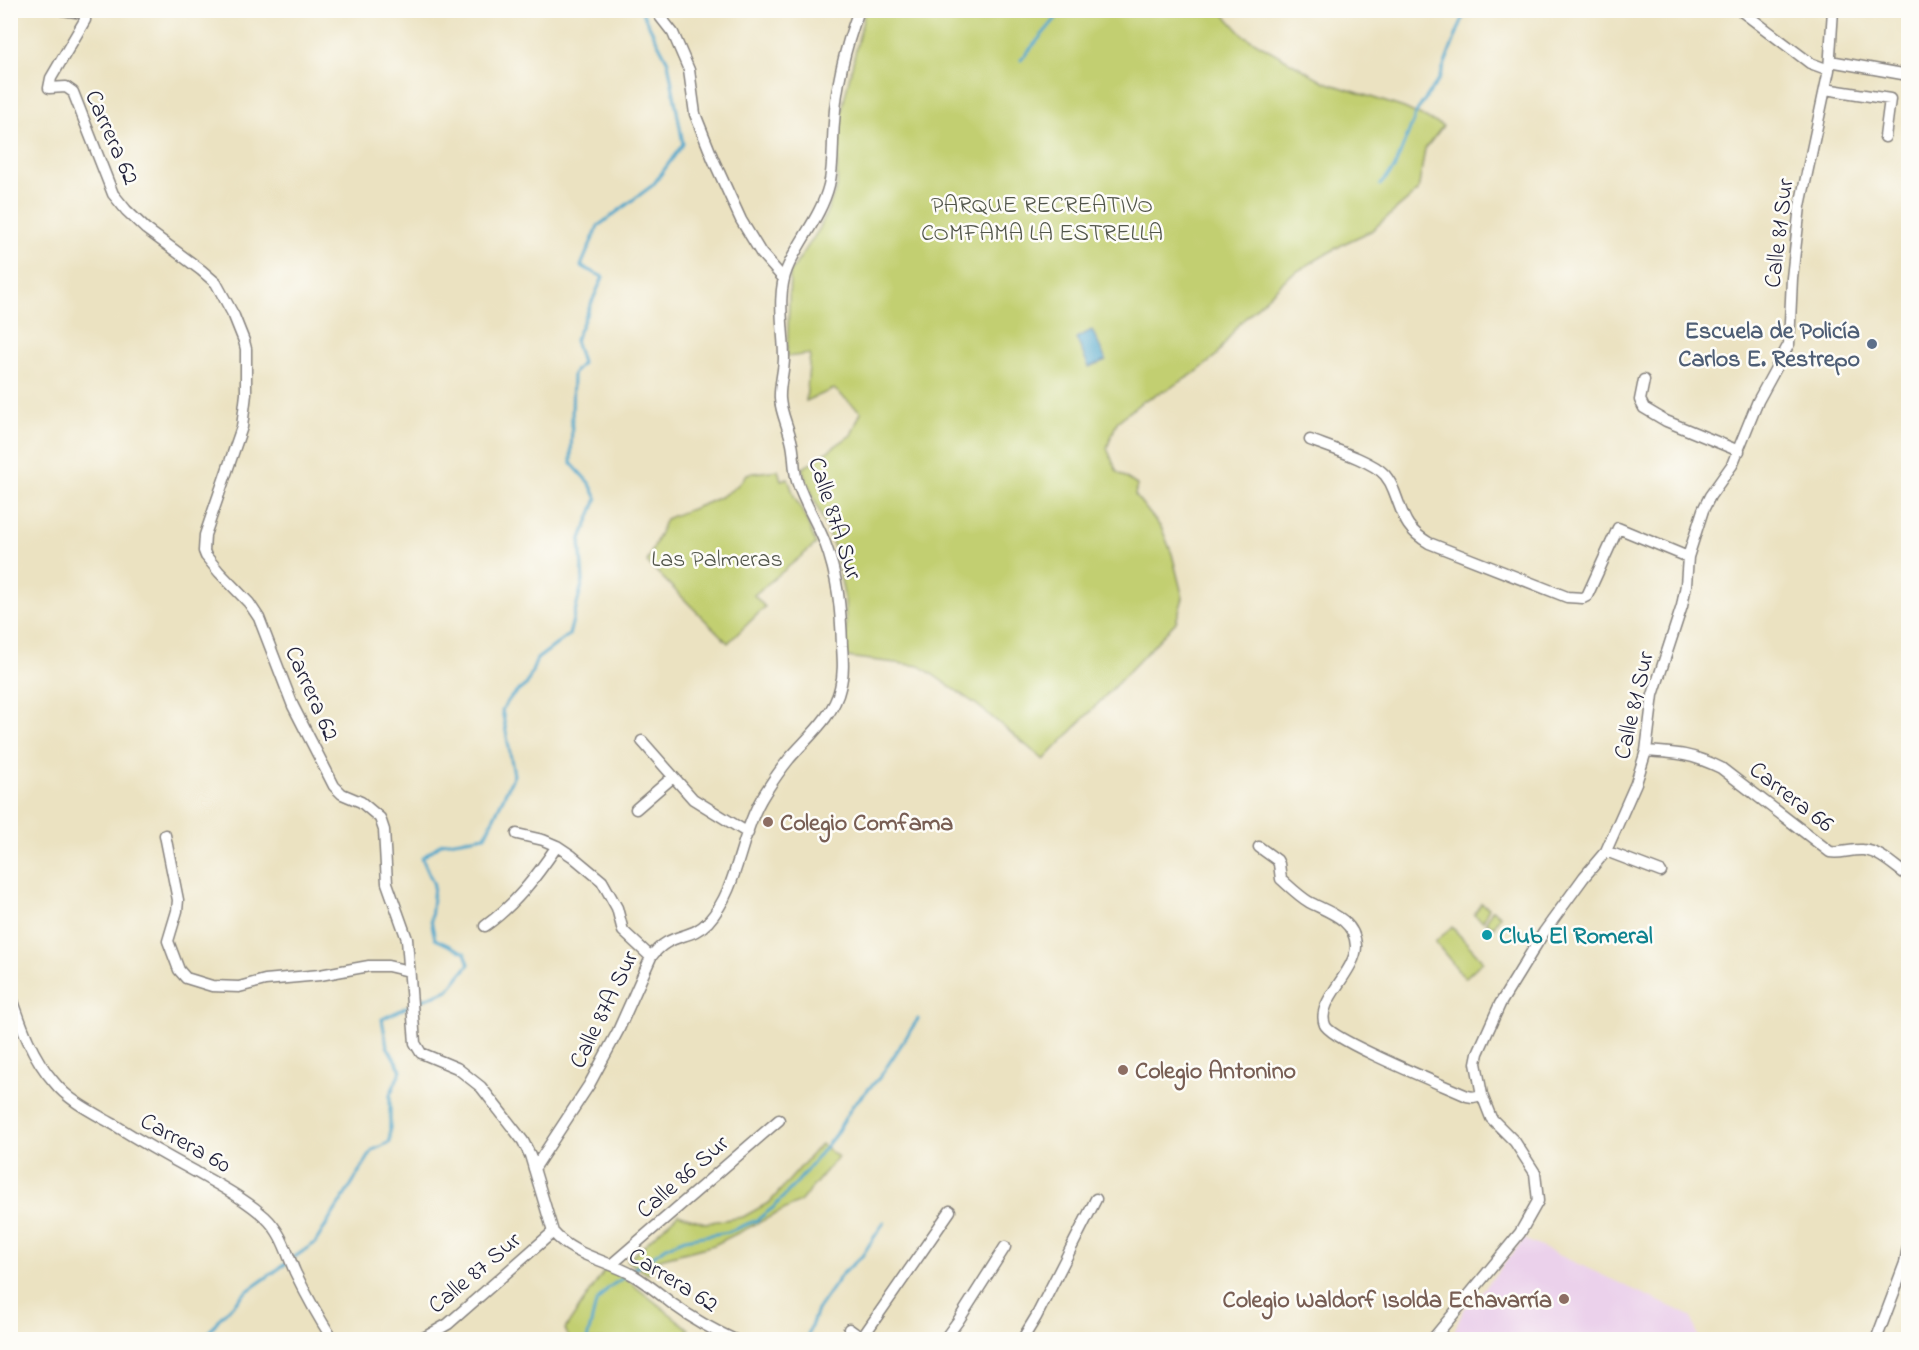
<svg xmlns="http://www.w3.org/2000/svg" width="1919" height="1350" font-family="'Indie Flower',sans-serif">
	<style>
		.built { fill: #ebd1eb }
		.green { fill: #c2cf71; stroke: #727856; stroke-width: 1.5 }
		.water { fill: #4da5ca; stroke: #386482; stroke-width: 1.5 }
		.lines { fill: none; stroke-linecap: round; stroke-linejoin: round }
		.stream { stroke: #4da5ca; stroke-width: 3 }
		.minor-casing { stroke: #86827e; stroke-width: 13 }
		.minor { stroke: #fff; stroke-width: 10 }
		.service-dot { fill: #5c6f8a; stroke: #fdfcf7; stroke-width: 2 }
		.education-dot { fill: #8d6e63; stroke: #fdfcf7; stroke-width: 2 }
		.culture-dot { fill: #0f9aa8; stroke: #fdfcf7; stroke-width: 2 }
		.labels { text-anchor: middle; stroke-width: 5; stroke-linejoin: round; paint-order: stroke }
		.street-label { font-size: 24px; fill: #22223b; stroke: #fdfcf7 }
		.park-label { font-size: 24px; fill: #52564b; stroke: #fdfcf7 }
		.service-label { font-size: 24px; font-weight: bold; fill: #4e5e75; stroke: #fdfcf7; text-anchor: end }
		.education-label { font-size: 24px; font-weight: bold; fill: #785e54; stroke: #fdfcf7; text-anchor: start }
		.culture-label { font-size: 24px; font-weight: bold; fill: #0d838f; stroke: #fdfcf7; text-anchor: start }
	</style>
	<rect width="100%" height="100%" fill="#fdfcf7"/>
	<filter id="ink" filterUnits="userSpaceOnUse"><feTurbulence type="fractalNoise" baseFrequency=".0167" numOctaves="2"/><feDisplacementMap in="SourceGraphic" scale="12" xChannelSelector="R" yChannelSelector="G"/><feConvolveMatrix kernelMatrix="1 2 1 2 8 2 1 2 1" color-interpolation-filters="sRGB"/></filter>
	<filter id="wash" filterUnits="userSpaceOnUse"><feTurbulence type="fractalNoise" baseFrequency=".008" numOctaves="4" result="noise"/><feDisplacementMap in="SourceGraphic" scale="24" xChannelSelector="R" yChannelSelector="G"/><feGaussianBlur stdDeviation="1.35" result="paint"/><feColorMatrix in="noise" values="0 0 0 0 0 0 0 0 0 0 0 0 0 0 0 0 0 1.4 0 .05"/><feComposite in="paint" operator="in"/></filter>
	<g filter="url(#wash)">
		<rect width="100%" height="100%" fill="#ebe2c1"/>
		<!-- built -->
		<path class="built" d="M1524 1239 1691 1316 1699 1339 1450 1340 1464 1309 1484 1289Z"/>
		<!-- green -->
		<path class="green" d="M865 11H1221L1243 35 1325 82 1404 108 1443 126 1425 149 1418 191 1371 231 1345 243 1289 276 1237 326 1216 356 1198 371 1172 387 1143 401 1117 422 1107 448 1117 472 1137 485 1135 495 1162 529 1172 554 1183 598 1176 622 1044 760 977 705 920 666 847 657 845 601 836 552 802 469 851 435 861 412 834 389 806 401 810 354 787 357 790 273 820 228 837 187 838 126Z
			M778 470 781 480 788 478 794 496 806 519 816 544 754 595 765 607 728 643 647 562 666 519C689 508 734 499 746 474Z
			M1481 903 1489 908 1483 921 1474 915Z
			M1492 910 1500 915 1494 927 1486 922Z
			M1452 927 1483 961 1465 978 1435 942Z
			M821 1144 838 1157 800 1202 714 1245 660 1259 648 1274 627 1261 678 1214 705 1223 743 1217 770 1202Z
			M608 1265 689 1329 680 1339 570 1340 565 1329Z"/>
		<!-- water -->
		<path class="water" d="M1092 330 1106 360 1089 367 1076 338Z"/>
		<g class="lines">
			<!-- stream -->
			<path class="stream" d="M1021 60 1063 10
				M1380 185 1394 169 1417 111 1439 79 1466 10
				M415 1003 448 990 469 964 465 953 435 939 431 920 434 885 422 858 442 843 485 836 514 775 502 710 511 697 527 684 537 659 569 635 583 581 580 541 597 499 590 484 571 463 573 374 582 363 575 340 603 277 581 266 598 226 653 185 683 144 668 62 641 10
				M293 1258 315 1243 373 1150 390 1142V1095L401 1070 387 1046 382 1019 409 1006
				M631 1271 668 1246 685 1239 728 1232 757 1220 774 1207 799 1180 835 1135 853 1105 880 1077 918 1019
				M173 1340 176 1338 186 1340
				M203 1340 218 1320 246 1292 288 1262
				M587 1340 596 1303 608 1288 626 1276
				M806 1340 817 1310 842 1274 862 1256 884 1222"/>
		</g>
	</g>
	<g filter="url(#ink)">
		<g class="lines">
			<!-- minor casing -->
			<g class="minor-casing">
				<path id="minor" d="M62 10 83 13 85 14V20L51 78 49 88 66 87 73 92 113 194 126 210 146 229 201 270 216 283 234 316 244 341 246 349V394L242 427 205 535 204 551 206 556 219 572 249 603 259 618 293 706 334 786 342 794 361 802 380 818 384 830 387 883 407 939 415 1043 421 1053 457 1068 481 1087 523 1141 530 1155 553 1232C573 1256 607 1260 633 1275 648 1284 661 1295 674 1305 693 1319 713 1330 735 1340
					M655 10 673 33 689 70 695 114 713 159 741 220 761 253 784 279
					M1740 10 1810 63 1829 70
					M1830 61 1908 75
					M1825 89 1890 99 1885 137
					M1644 380 1640 400 1644 408 1666 421 1739 451
					M1310 440C1328 447 1373 461 1385 475 1389 480 1392 485 1394 491 1404 516 1404 528 1429 543L1567 597 1583 598 1587 596 1618 528 1688 557
					M642 741 693 799 748 833
					M1646 751C1677 753 1693 754 1721 768L1830 852C1841 854 1851 849 1863 850 1880 851 1895 867 1908 876
					M636 809 673 777
					M517 834 543 840 557 846 572 856 602 881 617 908 623 931 651 957
					M165 835 178 900 177 911 168 941 179 970 186 978 212 986 239 987 265 980 320 975 369 966H388L409 971
					M1259 847 1277 860 1279 864 1281 879C1290 887 1299 896 1309 902 1328 912 1355 919 1356 946 1356 972 1315 1002 1325 1025 1331 1040 1445 1086 1467 1096L1473 1097 1482 1095
					M1606 851 1661 872
					M485 926C515 905 536 877 557 846
					M10 992C21 1025 31 1056 54 1082 69 1101 92 1112 113 1124 140 1141 168 1157 196 1172 220 1186 244 1198 265 1217 282 1233 286 1251 295 1272 306 1295 319 1318 333 1340
					M534 1169 589 1085 618 1031 651 957C670 931 690 941 708 922 740 887 739 833 765 793 772 782 780 770 789 759 807 738 834 716 840 688 844 674 843 660 842 646 841 610 838 577 825 543 817 522 804 503 797 481 793 467 795 453 791 440 788 426 781 413 780 399 779 385 784 372 784 358 784 330 776 296 787 269 799 240 821 217 829 185 834 165 832 144 834 123 836 86 846 45 859 10
					M612 1264 779 1120
					M849 1329 864 1340
					M862 1338 950 1211
					M420 1340 448 1324 553 1232
					M944 1340 958 1321 1005 1247
					M1022 1340 1036 1317 1096 1199
					M1432 1340 1520 1233 1538 1201 1535 1173 1515 1142 1491 1118 1482 1095 1476 1063 1478 1053 1500 1004 1544 932 1584 877 1606 851 1636 783 1646 751 1653 695 1682 606 1686 585 1688 557 1703 510 1710 496 1732 465 1758 401 1789 344 1792 278 1800 206 1829 70 1833 10
					M1876 1340 1905 1263 1908 1247"/>
			</g>
			<!-- minor -->
			<use href="#minor" class="minor"/>
		</g>
	</g>
	<!-- markers -->
	<circle class="service-dot" cx="1872" cy="344" r="6"/>
	<g class="education-dot">
		<circle cx="768" cy="822" r="6"/>
		<circle cx="1123" cy="1070" r="6"/>
		<circle cx="1564" cy="1299" r="6"/>
	</g>
	<circle class="culture-dot" cx="1487" cy="935" r="6"/>
	<g class="labels">
		<!-- street labels -->
		<g class="street-label">
			<text transform="translate(113 137) rotate(66)" y="8">Carrera 62</text>
			<text transform="translate(1778 233) rotate(-83)" y="8">Calle 81 Sur</text>
			<text transform="translate(836 518) rotate(72)" y="8">Calle 87A Sur</text>
			<text transform="translate(313 693) rotate(66)" y="8">Carrera 62</text>
			<text transform="translate(1633 705) rotate(-77)" y="8">Calle 81 Sur</text>
			<text transform="translate(1792 796) rotate(38)" y="8">Carrera 66</text>
			<text transform="translate(603 1009) rotate(-64)" y="8">Calle 87A Sur</text>
			<text transform="translate(186 1142) rotate(29)" y="8">Carrera 60</text>
			<text transform="translate(682 1176) rotate(-41)" y="8">Calle 86 Sur</text>
			<text transform="translate(474 1272) rotate(-40)" y="8">Calle 87 Sur</text>
			<text transform="translate(674 1279) rotate(32)" y="8">Carrera 62</text>
		</g>
		<!-- park labels -->
		<g class="park-label">
			<text x="1042" y="212">PARQUE RECREATIVO<tspan x="1042" dy="28">COMFAMA LA ESTRELLA</tspan></text>
			<text x="717" y="566">Las Palmeras</text>
		</g>
		<!-- service labels -->
		<g class="service-label">
			<text x="1860" y="338">Escuela de Policía<tspan x="1860" dy="28">Carlos E. Restrepo</tspan></text>
		</g>
		<!-- education labels -->
		<g class="education-label">
			<text x="780" y="830">Colegio Comfama</text>
			<text x="1135" y="1078">Colegio Antonino</text>
			<text x="1552" y="1307" text-anchor="end">Colegio Waldorf Isolda Echavarría</text>
		</g>
		<!-- culture labels -->
		<g class="culture-label">
			<text x="1499" y="943">Club El Romeral</text>
		</g>
	</g>
	<!-- margin -->
	<rect width="1919" height="1350" fill="none" stroke="#fdfcf7" stroke-width="36"/>
</svg>
